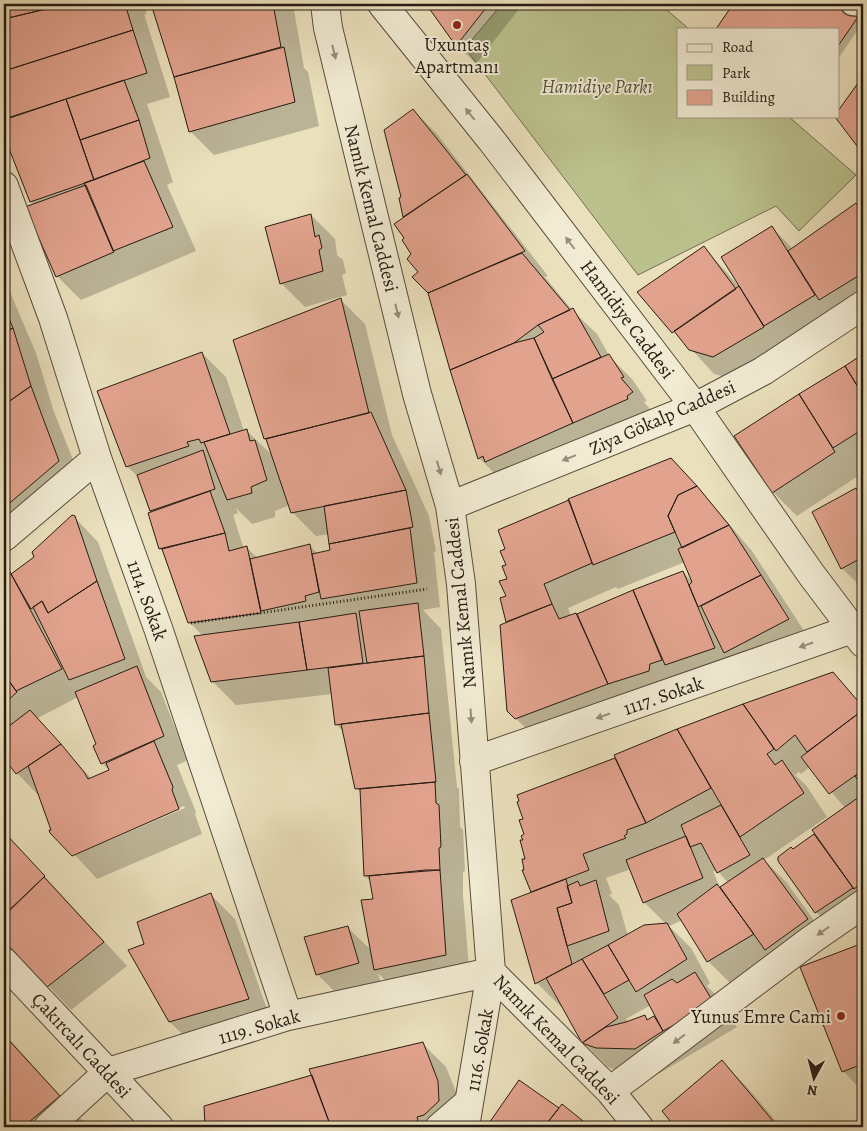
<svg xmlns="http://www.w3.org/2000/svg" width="867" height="1131" font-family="Alegreya,serif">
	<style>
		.green { fill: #bbc18d; stroke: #706e50 }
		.shadow { fill: #0003; fill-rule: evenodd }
		.building { fill: #e2a38e; stroke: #261b13 }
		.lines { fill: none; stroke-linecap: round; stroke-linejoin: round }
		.lane-casing { stroke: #574c3d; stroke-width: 25 }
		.street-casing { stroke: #574c3d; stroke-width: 30 }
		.path { stroke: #261b13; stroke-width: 3; stroke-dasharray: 1 2.5; stroke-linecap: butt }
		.lane { stroke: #f1ebd3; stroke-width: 22 }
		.street { stroke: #f1ebd3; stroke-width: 28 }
		.oneway { fill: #968d7d }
		.poi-dot { fill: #8f2418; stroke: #f1ebd3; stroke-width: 2 }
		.labels { text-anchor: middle; stroke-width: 4; stroke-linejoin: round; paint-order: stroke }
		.poi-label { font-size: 19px; fill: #261b13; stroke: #f1ebd3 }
		.park-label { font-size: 19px; font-style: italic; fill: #534d38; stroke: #f1ebd3 }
		.street-label { font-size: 19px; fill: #261b13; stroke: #f1ebd3 }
	</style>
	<rect width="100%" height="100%" fill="#eae0bc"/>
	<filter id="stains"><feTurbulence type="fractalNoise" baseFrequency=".004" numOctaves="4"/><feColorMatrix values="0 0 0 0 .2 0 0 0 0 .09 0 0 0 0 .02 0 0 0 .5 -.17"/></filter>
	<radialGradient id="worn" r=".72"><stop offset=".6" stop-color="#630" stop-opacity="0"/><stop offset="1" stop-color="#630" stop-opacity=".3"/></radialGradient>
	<!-- green -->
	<path class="green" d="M502 4H660L689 29H678V116H788L856 175 799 231 776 206 638 275 465 48Z"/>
	<!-- shadow -->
	<path class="shadow" d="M4 4H146V15L144 14 170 97 147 104 173 182 167 185 196 251 81 300 57 276 35 205 31 202 4 131Z
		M152 4H293L304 68 308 72 319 126 214 155 190 131Z
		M429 4H523L476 64 457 45Z
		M735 4H842L859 15 863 22 838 59V29H718Z
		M863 78V150L836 117Z
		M413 110 437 134 548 276 545 277 572 310 597 334 610 357 632 379 647 401 644 402 656 416 503 482 479 458 429 292 406 238 400 199 403 197Z
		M856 204 863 212V311L738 380 714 374 639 292 704 248 739 286 772 227 793 249Z
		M311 215 335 239 337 255 343 260 346 273 342 275 347 295 305 307 281 283Z
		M4 278 36 353 54 412 83 485 29 531 4 555Z
		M341 300 365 324 392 435 429 516 436 551 434 552 440 607 423 610 441 629 457 787 459 789 460 827 463 830 465 871 463 872V895L470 979 399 994 378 973 382 987 341 998 317 974 347 927 372 951 375 900 372 882 365 876 361 793 356 788 344 732 336 724 332 694 236 705 212 681 203 636 189 622 165 553 160 549 140 479 127 466 202 353 226 377 244 431 246 430 274 457 265 438ZM290 505 292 512 316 536 329 534 332 551 318 554 309 545 258 558 247 548 244 549 233 515 238 513 236 508 252 524 275 517V511Z
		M863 354V468L856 472 858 476 797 516 773 492 736 436Z
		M671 459 695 484 752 551 812 643 533 735 508 711V623L502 599 507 596 509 580ZM685 562 694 583 683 572 578 616H571L568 608 616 587 618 589Z
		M856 490 863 497V589L842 568Z
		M74 517 98 542 146 677 161 692 188 760 177 765 196 812 195 814 202 834 97 879 53 831 41 798 17 773 4 756V580L35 558ZM78 697 98 745 102 763 110 771 92 779 36 719ZM184 806 185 808 75 855 74 853Z
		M833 674 863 706V922L840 936 816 912 793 851 845 808 810 767 801 774 799 772 795 775 806 785 827 817 764 860 787 883 831 944 790 973 732 985 708 961 683 920 669 926 691 948 710 983 707 986 719 998 737 1027 660 1073 621 1072 608 1067 583 1042 563 1006 561 1007 537 983 512 901 533 893 524 871 526 860 525 820 519 796 617 759 636 747 709 717 710 719ZM631 869 644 902 666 924 628 936 619 905 609 895 612 894 606 878ZM717 870 728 883 720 888 713 871ZM651 1005 656 1016 649 1020 645 1016 629 1023 626 1019Z
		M4 832 127 966 71 1010 4 938Z
		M211 895 235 919 272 1023 194 1046 170 1022 130 951 146 945Z
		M863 944V1090L862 1091 843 1071 802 968Z
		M4 1033 83 1121 76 1127H4Z
		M422 1043 446 1067 462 1107 460 1127H206L205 1107Z
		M722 1062 746 1086 781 1127H677L664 1112Z
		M559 1110 587 1127 489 1126Z"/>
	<!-- building -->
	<path class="building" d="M4 4H67L4 19Z
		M67 4H125L133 30 4 71V19Z
		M151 4H273L281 47 174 77Z
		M426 4H489L456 46Z
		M733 4H845L860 14 838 46V29H716Z
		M133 30 147 73 4 119V71Z
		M284 47 295 102 189 132 174 77Z
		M863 76V140L857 146 835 117 838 116V111Z
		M124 80 139 120 80 140 66 99Z
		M66 99 94 180 30 202 6 141 4 120Z
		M413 109 466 175 403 217 399 198 401 197 384 130Z
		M139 120 150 158 94 180 80 140Z
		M144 161 173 227 113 251 84 183Z
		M467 174 525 251 428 293 412 277 418 272 407 259 411 254 402 240 404 238 394 224Z
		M86 185 114 252 56 277 25 207Z
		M856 203 863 213V273L819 300 788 251Z
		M311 214 315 237 319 235 322 248 319 250 323 271 280 284 265 227Z
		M772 226 815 295 764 326 721 257Z
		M704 246 736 289 672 333 637 292Z
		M522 253 570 310 538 325 514 343 450 370 428 293Z
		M739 286 764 327 713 357 689 350 674 331Z
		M341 298 369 413 264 439 233 340Z
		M4 307 13 328 4 332Z
		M573 308 601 357 552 379 534 338 544 332 538 325Z
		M13 328 31 386 4 405V332Z
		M534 338 573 423 485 462 483 456 478 459 450 370 514 343Z
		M202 352 230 434 201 443 199 439 187 442 189 446 126 467 97 391Z
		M609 354 624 377 621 378 633 392 627 396 628 399 573 423 552 379Z
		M863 354V395L845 366Z
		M845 366 863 395V429L833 448 799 394Z
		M31 386 59 461 5 507 4 405Z
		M799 394 835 452 772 493 734 436Z
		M371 412 406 490 291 513 266 439Z
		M247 429 250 441 255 440 267 480 251 487 252 493 227 500 204 442Z
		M203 450 215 489 150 511 137 475Z
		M671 458 697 486 678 495 668 516 675 532 593 565 568 499Z
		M697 486 729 525 682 548 668 516 678 495Z
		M856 488 863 501V557L841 569 812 512Z
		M406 490 413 527 329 544 324 506Z
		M210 491 225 533 159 549 148 513Z
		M569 500 592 563 544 584 552 604 506 622 500 598 506 596 499 581 507 579 502 566 506 565 500 551 505 549 498 530Z
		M72 515 75 516 97 581 48 613 42 601 31 609 11 574 34 557 32 552Z
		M729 525 761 575 698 607 689 585 692 582 678 549Z
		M410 528 417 583 321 599 312 554 330 550 329 544Z
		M225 533 229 551 247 546 261 613 188 623 162 549Z
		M310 544 319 592 305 596 306 601 261 611 250 559Z
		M683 571 715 648 665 665 633 590Z
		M10 572 62 669 16 691 4 674V578Z
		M761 575 789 619 724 653 701 606Z
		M97 581 125 659 69 680 33 607 42 601 48 613Z
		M633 590 662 660 650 664 649 671 608 684 577 614Z
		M418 603 424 656 367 663 359 611Z
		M552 604 559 619 576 613 608 684 515 719 507 711 500 625Z
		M356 613 363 663 307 670 299 622Z
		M299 622 307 670 211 682 194 636Z
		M424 656 429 713 335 725 328 668Z
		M137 666 164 736 101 764 93 746 96 744 75 692Z
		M833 672 863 707V710L807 752 795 735 776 751 743 704Z
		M4 674 17 692 4 704Z
		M743 704 774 749 767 754 775 765 782 760 804 793 740 837 677 729Z
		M30 710 61 744 16 774 4 758V730Z
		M863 710V770L829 794 801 757Z
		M429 713 436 782 355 789 341 724Z
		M677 729 711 788 646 823 614 755Z
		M154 741 173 787 172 790 179 809 72 856 50 833 49 830H51L28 766 61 744 84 772 88 779 109 770 106 763Z
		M615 758 646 823 627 830V834L624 836 626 838 583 854 589 870 531 892 522 870H524L522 859H525L520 840H523L521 836 524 834 519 820 523 819 517 802 519 801 517 795Z
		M863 770V787L855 776Z
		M435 782 436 803 439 805 441 847 439 848 440 870 364 876 360 789Z
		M859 797 863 803V882L854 889 812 830Z
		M721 805 750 855 717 873 701 843 690 847 681 825Z
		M4 832 45 876 4 916Z
		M814 834 853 888 815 913 778 861V857L791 847 793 849Z
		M686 836 703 878 643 903 626 860Z
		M763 858 808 919 765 950 720 887Z
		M425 870H440L446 955 374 970 361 900 373 899 369 876Z
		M44 877 104 942 47 987 4 941V915Z
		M566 879 572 903 557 908 572 964 535 984 511 900Z
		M596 880 609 931 567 946 557 908 572 903 567 886 578 881 580 886Z
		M717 884 754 934 707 962 677 914Z
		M211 893 249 999 169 1022 128 950 144 944 137 922Z
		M667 923 687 959 636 992 608 945 644 925Z
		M348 926 359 963 316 975 304 937Z
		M863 943V1064L842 1072 800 967Z
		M608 945 629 980 604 994 582 959Z
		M582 959 618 1018 582 1043 546 978Z
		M695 972 714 1003 663 1031 644 995 672 979 677 983Z
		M645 1015 647 1020 654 1016 663 1031 635 1049 596 1048 582 1043 606 1027 626 1022Z
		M4 1035 60 1096 23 1127H4Z
		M423 1042 438 1081 439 1101 424 1115 417 1117 418 1120 411 1127H331L309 1069Z
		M722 1060 778 1127H675L662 1111Z
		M312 1075 331 1127H205L204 1106Z
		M519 1080 559 1108 544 1127H489L487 1126Z
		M562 1104 583 1121 578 1127H544Z"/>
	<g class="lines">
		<!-- lane casing -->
		<g class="lane-casing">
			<path id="lane" d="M852 4 863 5"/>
		</g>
		<!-- street casing -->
		<g class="street-casing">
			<path id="street" d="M325 4 328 28 417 394 450 506 461 584 491 972 465 1127
				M382 4 492 141 695 407 811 574 863 643
				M4 186 53 318 97 458 158 628 288 1016
				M450 506 695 407 763 371 863 305
				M4 537 97 458
				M474 761 852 629
				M4 962 159 1127
				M491 972 610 1091 639 1127
				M610 1091 811 940 863 904
				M48 1127 108 1072 288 1016 491 972
				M440 1127 469 1102"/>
		</g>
		<!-- path -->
		<path class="path" d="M191 623 427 589"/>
		<!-- lane -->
		<use href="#lane" class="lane"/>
		<!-- street -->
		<use href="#street" class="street"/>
	</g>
	<!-- one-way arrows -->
	<defs><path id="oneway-solid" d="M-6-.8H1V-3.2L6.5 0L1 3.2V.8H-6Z" transform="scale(1.25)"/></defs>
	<g class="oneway">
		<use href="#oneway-solid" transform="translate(334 52) rotate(76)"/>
		<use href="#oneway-solid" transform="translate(470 114) rotate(-129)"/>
		<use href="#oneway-solid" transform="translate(570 243) rotate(-127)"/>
		<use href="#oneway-solid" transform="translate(397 311) rotate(77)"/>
		<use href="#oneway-solid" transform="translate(569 458) rotate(158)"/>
		<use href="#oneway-solid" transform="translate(439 468) rotate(74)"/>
		<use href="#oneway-solid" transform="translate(806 645) rotate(161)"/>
		<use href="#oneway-solid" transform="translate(471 716) rotate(86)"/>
		<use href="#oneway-solid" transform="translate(603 716) rotate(161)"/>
		<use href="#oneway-solid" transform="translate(823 931) rotate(145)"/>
		<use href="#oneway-solid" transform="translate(679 1039) rotate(143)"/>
	</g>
	<!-- markers -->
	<g class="poi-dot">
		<circle cx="457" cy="25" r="5"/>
		<circle cx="841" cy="1016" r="5"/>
	</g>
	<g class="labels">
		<!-- poi labels -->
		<g class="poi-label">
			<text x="457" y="51">Uxuntaş<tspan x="457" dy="22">Apartmanı</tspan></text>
			<text x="831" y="1023" text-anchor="end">Yunus Emre Cami</text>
		</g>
		<!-- park labels -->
		<g class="park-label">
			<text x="597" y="93">Hamidiye Parkı</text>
		</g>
		<!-- street labels -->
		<g class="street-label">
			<text transform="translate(372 208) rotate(76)" y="7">Namık Kemal Caddesi</text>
			<text transform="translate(628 319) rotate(53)" y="7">Hamidiye Caddesi</text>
			<text transform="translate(662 417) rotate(-24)" y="7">Ziya Gökalp Caddesi</text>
			<text transform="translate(148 600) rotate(70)" y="7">1114. Sokak</text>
			<text transform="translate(460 603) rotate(-96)" y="7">Namık Kemal Caddesi</text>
			<text transform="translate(663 695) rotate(-19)" y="7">1117. Sokak</text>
			<text transform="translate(259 1026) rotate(-16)" y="7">1119. Sokak</text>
			<text transform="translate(557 1039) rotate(46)" y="7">Namık Kemal Caddesi</text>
			<text transform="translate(82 1045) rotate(47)" y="7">Çakırcalı Caddesi</text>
			<text transform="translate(479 1050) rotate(-80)" y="7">1116. Sokak</text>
		</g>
	</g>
	<!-- margin -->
	<rect width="867" height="1131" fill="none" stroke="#eae0bc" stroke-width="20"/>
	<rect x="5" y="5" width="857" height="1121" fill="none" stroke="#261b13" stroke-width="2.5"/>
	<rect x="10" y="10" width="847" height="1111" fill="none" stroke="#261b13"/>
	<!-- legend -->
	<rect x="677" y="28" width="162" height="90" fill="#f1ebd3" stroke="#a09886"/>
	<rect x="687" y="44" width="25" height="8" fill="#f1ebd3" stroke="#a09886"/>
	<text x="722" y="52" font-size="15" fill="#261b13">Road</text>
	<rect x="687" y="65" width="25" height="15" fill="#bbc18d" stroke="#a09886"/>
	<text x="722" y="78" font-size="15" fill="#261b13">Park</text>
	<rect x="687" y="90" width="25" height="15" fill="#e2a38e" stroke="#a09886"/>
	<text x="722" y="102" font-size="15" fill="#261b13">Building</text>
	<!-- north arrow -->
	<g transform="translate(814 1078) rotate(187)" stroke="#f1ebd3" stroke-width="4" paint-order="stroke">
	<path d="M0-4L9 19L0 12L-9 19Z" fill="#261b13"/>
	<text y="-8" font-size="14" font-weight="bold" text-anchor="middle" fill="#261b13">N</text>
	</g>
	<rect width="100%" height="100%" filter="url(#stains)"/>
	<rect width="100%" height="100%" fill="url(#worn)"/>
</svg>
